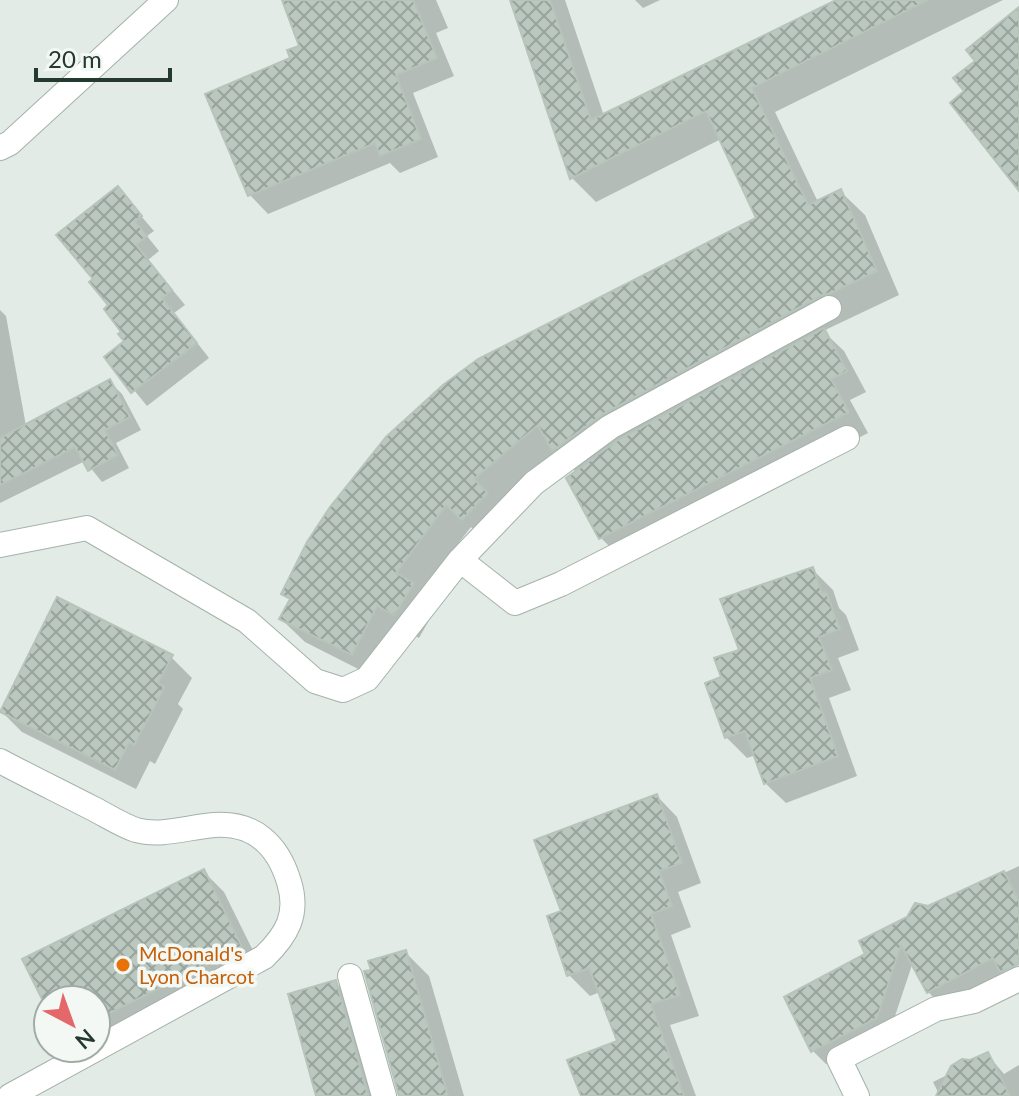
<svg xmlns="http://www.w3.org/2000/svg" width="1019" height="1096" font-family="Lato,sans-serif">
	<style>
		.shadow { fill: #0003 }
		.building { fill: url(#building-cross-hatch); stroke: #b6c4ba; stroke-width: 2 }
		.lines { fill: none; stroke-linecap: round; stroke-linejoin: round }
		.minor-casing { stroke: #a5b2ab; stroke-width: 26 }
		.minor { stroke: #fff; stroke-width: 24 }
		.food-dot { fill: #e8710a; stroke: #f3f8f4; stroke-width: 3 }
		.labels { text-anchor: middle; stroke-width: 7; stroke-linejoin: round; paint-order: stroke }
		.food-label { font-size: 20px; fill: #c56008; stroke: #f3f8f4; text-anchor: start }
	</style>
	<defs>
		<pattern id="building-cross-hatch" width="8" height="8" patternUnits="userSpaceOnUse" patternTransform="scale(2)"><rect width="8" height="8" fill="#bbc8c0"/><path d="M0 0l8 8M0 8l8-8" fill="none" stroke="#98a39c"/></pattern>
	</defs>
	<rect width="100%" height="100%" fill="#e2ebe5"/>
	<!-- shadow -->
	<path class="shadow" d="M285 0H436L448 28 436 33 454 76 413 93 438 157 400 173 390 163 268 214 250 195 293 59 301 47Z
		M512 0H565L604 116 840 0H1003L775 112 818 202 841 192 865 215 899 295 823 331 844 351 866 392 850 400 868 433 622 559 601 538 569 478 577 473 557 453 496 504 511 518 487 543 471 527 442 564 436 608 419 638 401 628 376 678 305 642 281 619 291 601 283 594 758 219 721 139 596 202 572 178Z
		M635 0H660L643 8Z
		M117 188 154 231 147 236 159 251 148 260 185 305 174 313 209 358 147 406 107 357 126 341 111 305 96 279Z
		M0 310 6 316 26 426 109 381 122 394 141 430 116 443 129 468 102 482 85 461 0 503Z
		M812 569 833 590 839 608 846 615 859 650 838 658 851 690 829 698 857 776 786 803 765 783 756 755 747 758 726 737 724 678 741 651Z
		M171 657 192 678 178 704 183 709 155 764 150 761 136 789 22 732 1 711Z
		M657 796 677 817 701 883 678 892 691 927 671 935 699 1016 670 1025 696 1096H583L620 1043 600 992 590 996 569 975 564 912Z
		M1019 866V953L1011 960 1015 966 942 1005 928 992 913 962 890 1031 826 1064 813 1051 868 955 928 908Z
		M203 871 224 892 261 967 96 1048V1000H48V1007L25 960Z
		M405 952 429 976 464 1096H400Z
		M335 982 358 1005 384 1096H318Z
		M988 1055 1004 1074 1019 1065V1096H940L933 1082Z"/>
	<!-- building -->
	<path class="building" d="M282 0H413L437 58 396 75 421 139 380 156 375 143 248 196 205 94 290 58 287 50 299 46Z
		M510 0H550L591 120 836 0H928L752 88 808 205 841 189 877 271 831 293 822 295 603 414 552 451 538 425 474 479 488 493 462 520 446 505 396 573 414 583 394 615 377 606 352 655 279 619 290 599 281 594 307 542 330 507 386 437 443 385 478 359 756 218 706 111 570 179Z
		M1019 7V191L950 103 964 91 953 78 975 61 966 50Z
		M118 186 142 216 135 221 147 236 136 245 172 290 162 298 197 343 131 393 104 357 124 341 118 334 121 332 104 309 108 305 89 282 93 279 56 235Z
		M824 328 847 371 831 379 849 412 599 539 566 478 618 440Z
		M110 379 130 417 105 430 118 455 88 471 75 447 0 485V438Z
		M813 567 822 593 826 592 840 629 819 637 832 670 810 678 838 756 764 784 745 731 725 738 705 683 721 677 714 658 739 650 720 599Z
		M57 597 173 655 158 683 164 687 155 706 134 745 129 742 115 770 0 712Z
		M657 794 682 863 659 871 672 906 651 914 680 995 651 1004 684 1096H581L567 1060 617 1041 589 968 567 976 547 916 561 911 534 840Z
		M204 869 242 947 96 1020V1000H48V1011L22 959Z
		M1004 871 1019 901V964L1000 972 993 958 927 993 901 945 877 1018 811 1052 784 997 865 954 859 941 907 917 915 903 928 906Z
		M406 950 448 1096H399L364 971 371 970 368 961Z
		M336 980 368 1096H316L288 994Z
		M988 1052 1010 1096H936L951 1066 962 1059 970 1060Z"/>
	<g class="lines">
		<!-- minor casing -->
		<g class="minor-casing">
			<path id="minor" d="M0 148 10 143 166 0
				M0 545 87 528 247 621 315 681 343 690 367 679 460 560 534 483 610 427 829 308
				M460 560 515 603 561 584 847 438
				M0 761C30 777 61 792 92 808 106 815 121 825 136 830 162 837 188 827 214 825 254 822 278 845 289 882 299 914 287 935 264 957L10 1096
				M350 976 384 1096
				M857 1096 839 1059 936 1009 974 1001 1019 979"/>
		</g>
		<!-- minor -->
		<use href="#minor" class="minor"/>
	</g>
	<!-- markers -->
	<circle class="food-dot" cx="123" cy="965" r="8"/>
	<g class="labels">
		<!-- food labels -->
		<g class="food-label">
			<text x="139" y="961">McDonald's<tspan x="139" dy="23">Lyon Charcot</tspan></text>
		</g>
	</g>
	<!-- north arrow -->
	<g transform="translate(72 1024) rotate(139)"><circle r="38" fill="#f3f8f4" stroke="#a0aca5" stroke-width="2"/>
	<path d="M0-6L14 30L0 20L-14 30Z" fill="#e46869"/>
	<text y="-12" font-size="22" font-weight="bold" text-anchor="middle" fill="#243a2f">N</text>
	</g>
	<!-- scale -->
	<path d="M36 68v12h134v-12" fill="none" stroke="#243a2f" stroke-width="4"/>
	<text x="48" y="68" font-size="24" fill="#243a2f" stroke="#f3f8f4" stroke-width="6" paint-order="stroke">20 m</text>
</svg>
